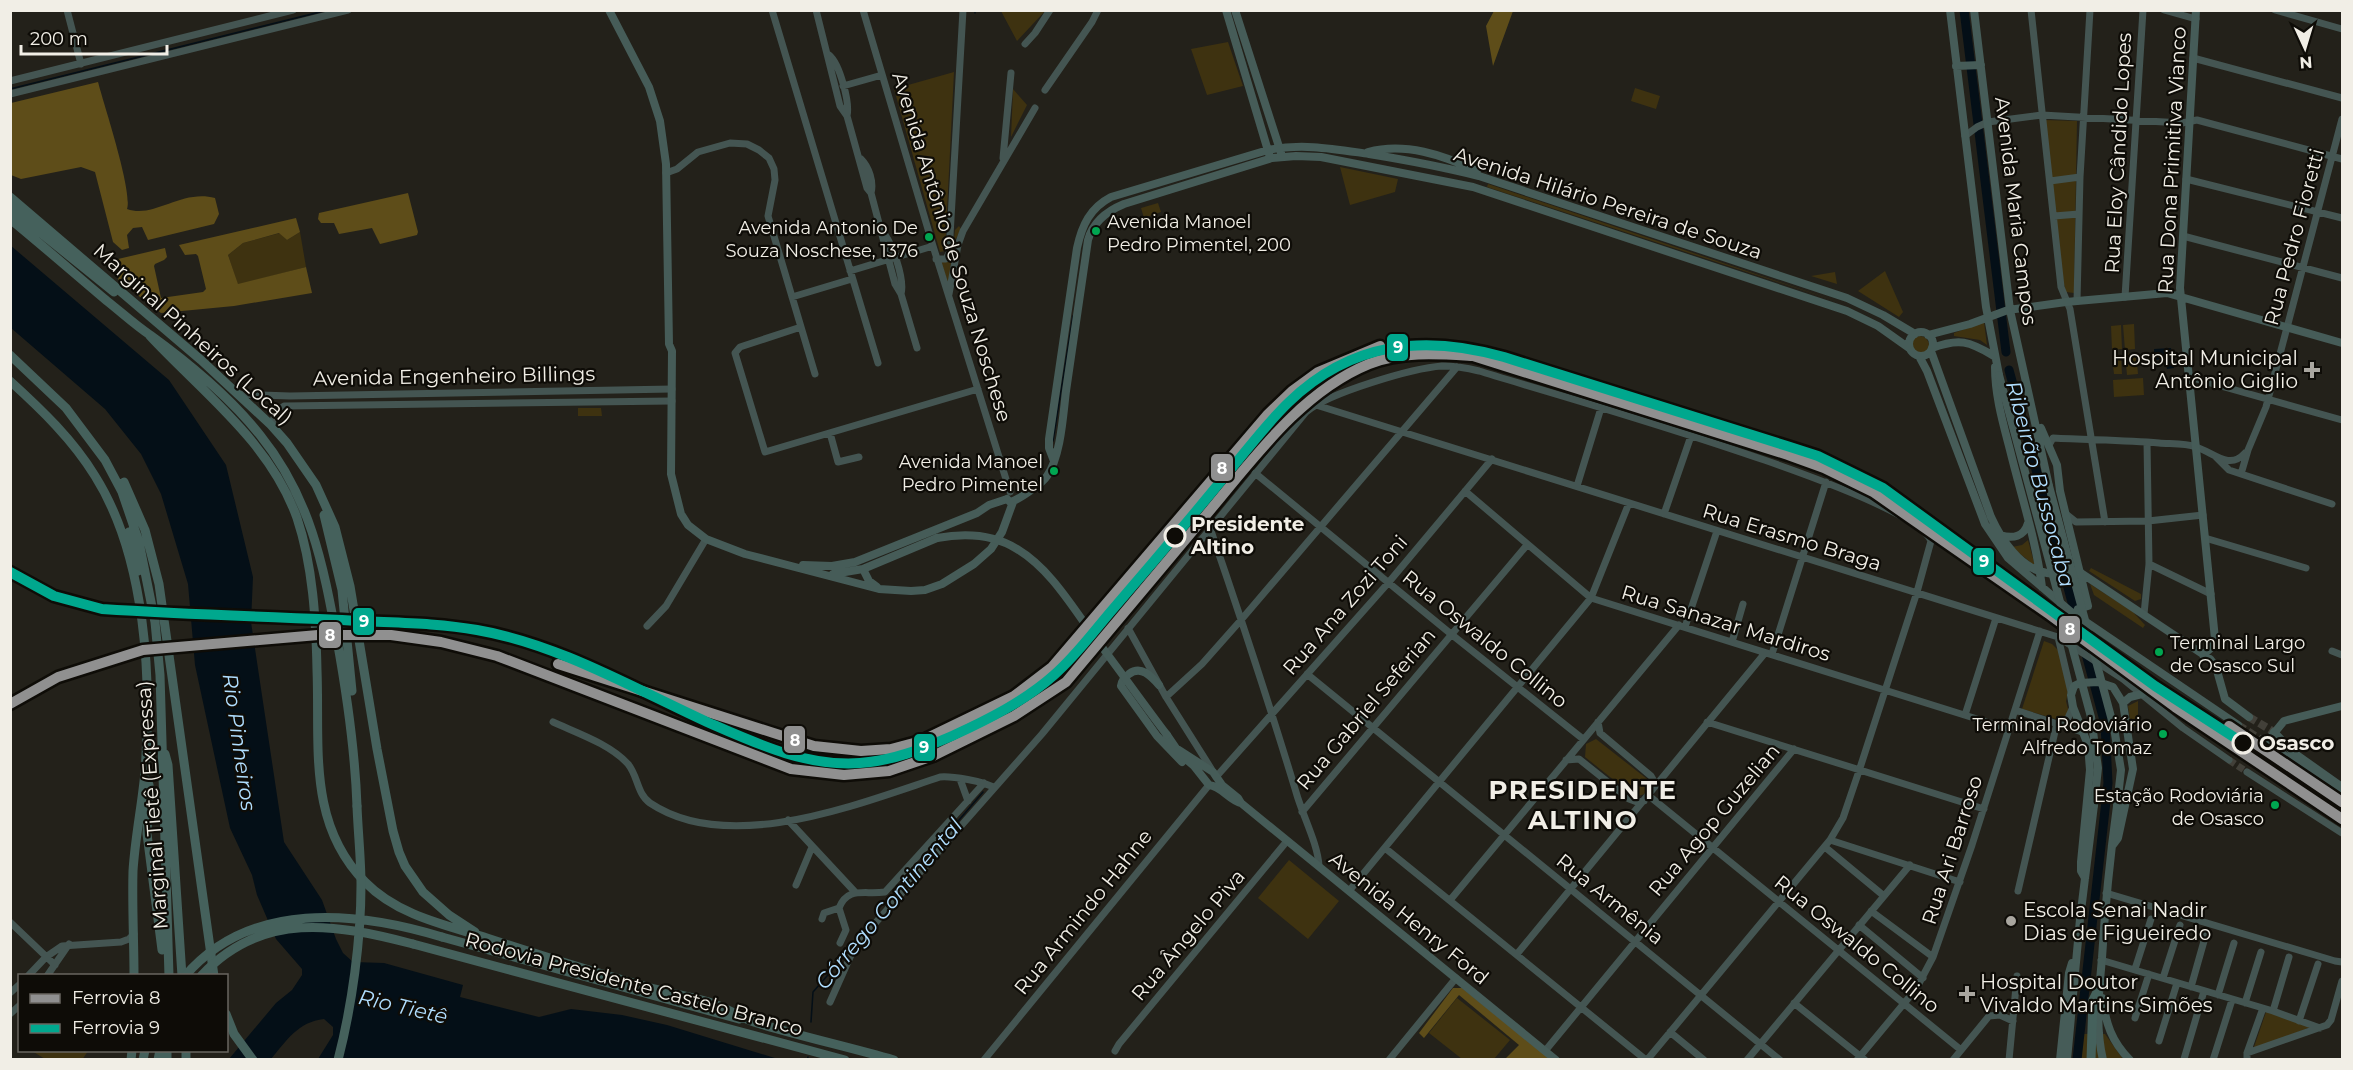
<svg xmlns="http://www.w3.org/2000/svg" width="2353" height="1070" font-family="Montserrat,sans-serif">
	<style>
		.green { fill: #3e3210 }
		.forest { fill: #5e4d19 }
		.water { fill: #040f17 }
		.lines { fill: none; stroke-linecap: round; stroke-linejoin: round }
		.stream { stroke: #040f17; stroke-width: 1.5 }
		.river { stroke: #040f17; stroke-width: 9 }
		.minor-tunnel { stroke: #424039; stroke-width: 7; stroke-dasharray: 7 3.5; stroke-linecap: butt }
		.major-tunnel { stroke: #424039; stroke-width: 8; stroke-dasharray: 8 4; stroke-linecap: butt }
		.minor { stroke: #445552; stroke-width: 7 }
		.major { stroke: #465c58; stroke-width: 8 }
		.highway { stroke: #45615c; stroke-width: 9 }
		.rail { stroke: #5a625f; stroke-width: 1.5; stroke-dasharray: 3 6; stroke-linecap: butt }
		.major-bridge { stroke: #465c58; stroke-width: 8 }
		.highway-bridge { stroke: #45615c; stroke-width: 9 }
		.rail-1-casing { stroke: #0e0c07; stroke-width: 15 }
		.rail-2-casing { stroke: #0e0c07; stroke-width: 15 }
		.rail-1 { stroke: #909090; stroke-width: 10 }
		.rail-2 { stroke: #00a88e; stroke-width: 10 }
		.bus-dot { fill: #00a651; stroke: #0e0c07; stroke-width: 2 }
		.poi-dot { fill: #a9a69f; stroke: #0e0c07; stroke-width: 2 }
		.stop-dot { fill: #0e0c07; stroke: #f1eee6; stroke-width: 3 }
		.labels { text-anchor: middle; stroke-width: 4.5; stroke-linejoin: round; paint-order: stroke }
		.bus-label { font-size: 18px; fill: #f1eee6; stroke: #0e0c07; text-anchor: end }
		.street-label { font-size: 20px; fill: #f1eee6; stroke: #0e0c07 }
		.poi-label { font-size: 20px; fill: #f1eee6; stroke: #0e0c07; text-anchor: start }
		.stop-label { font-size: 20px; font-weight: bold; fill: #f1eee6; stroke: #0e0c07; text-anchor: start }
		.water-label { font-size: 21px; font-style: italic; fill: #b0deff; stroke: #0e0c07 }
		.district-label { font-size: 26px; font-weight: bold; letter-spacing: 1.5px; fill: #f1eee6; stroke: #0e0c07 }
		.line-badge { stroke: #0e0c07; stroke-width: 2 }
		.badge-label { font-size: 16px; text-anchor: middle; font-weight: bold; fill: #fff }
	</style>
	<rect width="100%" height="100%" fill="#23211a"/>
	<!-- green -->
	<path class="green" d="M1001 11H1045L1017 41Z
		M1228 42 1243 86 1207 95 1191 49Z
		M954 72 945 251 940 252 894 89Z
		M1635 88 1660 96 1656 109 1631 101Z
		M1013 89 1027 105 1011 137Z
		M2045 120 2077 121 2074 293 2066 292 2063 281Z
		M1340 167 1398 179 1395 192 1350 205Z
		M1488 184 1845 304 1487 187Z
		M1158 203 1161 212 1144 218 1141 208Z
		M959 226 961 229 954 243 948 283 941 262H947L952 257 955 230Z
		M300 232 306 267 238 285 228 255 243 243 280 233 287 240Z
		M1885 271 1903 312 1899 317 1858 291Z
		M1835 272 1837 284 1811 276Z
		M1984 322 1987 345 1980 340 1954 336V333Z
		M2134 324 2135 349 2125 350 2123 325Z
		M2121 325 2122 349 2112 350 2111 326Z
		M1911 345a9 9 0 1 1 18 0a9 9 0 1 1-18 0Z
		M2136 353 2138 374 2127 375 2125 354Z
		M2112 356H2121L2122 374H2114Z
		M2143 378 2144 395 2114 397 2113 380Z
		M578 408H601L602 416H578Z
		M2028 540 2035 566 2012 547 2022 545Z
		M2091 568 2141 594V599L2135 601 2089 571Z
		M2090 584 2133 612 2145 625 2143 628 2094 595Z
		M2044 641 2052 644 2060 652 2069 688 2066 701 2069 713 2059 720 2022 709Z
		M2138 701V723L2136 726H2131L2128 706Z
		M1596 739 1651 782 1645 794 1635 797 1585 757 1586 744Z
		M1289 860 1339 901 1308 939 1258 898Z
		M1457 998 1510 1040 1494 1059H1462L1429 1033Z
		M2266 1012 2313 1026 2253 1050Z
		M2082 1034H2105L2123 1059 2080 1060Z
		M32 1051H88L82 1060 45 1059Z"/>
	<!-- forest -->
	<path class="forest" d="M1494 11H1515H1513L1493 66 1486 26Z
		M98 82C104 105 133 192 127 209 154 219 181 189 215 198L219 214 214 224 148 240 142 227 133 228 127 235 129 248 122 250 113 242 95 172 81 167 21 179 11 175V103Z
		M408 193 418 232 417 235 380 244 372 228 339 234 334 223H321L318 219 319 213Z
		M296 218 300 232 287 240 279 233 243 243 228 255 238 284 306 267 312 293 234 306 161 313 118 280 121 267 118 259 165 248 167 257 164 260 155 264 154 266 161 298 203 292 206 289 198 256 196 254 185 255 179 245Z
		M1453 988H1462L1550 1059H1505L1519 1045 1459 995 1424 1038 1419 1033Z"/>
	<!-- water -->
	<path class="water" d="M10 245 169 380 226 465 253 577 251 622 284 842 322 900 336 939 343 953 353 962 384 963 463 985 460 997 539 1017 571 1009 622 1015 667 1025 778 1059H318L333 1035V1027L324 1019C298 1022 287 1040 271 1059H229L276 1003 292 990 302 975V969L276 939 257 895 252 875 230 828 195 665 188 584 161 494 141 454 105 409 11 328Z
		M2171 348 2174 368 2167 369 2165 355H2161V359L2154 360V349Z"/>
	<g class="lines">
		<!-- stream -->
		<path class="stream" d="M975 13V10
			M10 89 328 10
			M1053 441 1073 316
			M894 896 983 792
			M811 1022 813 992 855 944
			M807 1060 808 1057"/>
		<!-- river -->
		<path class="river" d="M1964 10 2006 352
			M2009 370 2105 724 2108 783 2077 1060"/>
		<!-- minor-tunnel -->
		<path class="minor-tunnel" d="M2229 760 2247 772"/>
		<!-- major-tunnel -->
		<path class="major-tunnel" d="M2249 717 2274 732
			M2238 725 2266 743"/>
		<!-- minor -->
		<path class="minor" d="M67 10 81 64
			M772 10 878 363
			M816 10 840 106 847 116 867 188 871 193 895 284 901 294 917 348
			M863 10 933 246 1010 492
			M2031 10 2061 287 2070 309 2105 522
			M2164 10 2196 19
			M2275 10 2342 29
			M1025 44 1035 33 1050 10
			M829 55C840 64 850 103 847 116
			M2193 58 2342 98
			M10 81 293 10
			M843 86 882 75
			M1045 90 1092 22 1098 10
			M10 94 348 10
			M1965 136 1977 127 1988 122 2042 115 2182 123 2197 120 2342 159
			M1003 158 1011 73
			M861 159C869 167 874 182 871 193
			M666 173 677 169 698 152 730 143 747 144 759 150 769 158 774 169 775 180 768 216 815 374
			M2186 179 2342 218
			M2050 181 2080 177
			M2054 216 2079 214
			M881 230C892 240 905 280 901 294
			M2183 236 2342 278
			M936 259H946L949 253 963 10
			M850 271 933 246
			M949 294 958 245 963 231 1035 108
			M792 297 852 279
			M2125 297 2143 10
			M2077 301 2080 177 2090 10
			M801 327 740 347 735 353 765 452 978 389
			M2189 377 2342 420
			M237 394 290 396 672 389
			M1316 405 2058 637 2123 679 2183 728 2229 760
			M271 425 277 411 284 406 672 401
			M830 433 838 462 859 457
			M2049 445 2053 438C2088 440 2124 440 2159 443 2171 444 2185 443 2196 447 2213 452 2229 471 2245 453
			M2216 457 2229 470 2332 504
			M1255 473 1451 634 1583 739
			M2241 474 2248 450 2266 407 2342 119
			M1577 486 1601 408
			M1465 491 1591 598 2009 729
			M1664 514 1691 436
			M2066 514 2076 522 2148 521 2203 515
			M1210 528C1240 615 1269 703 1296 792 1302 814 1318 844 1319 866
			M2205 538 2306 568
			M2149 564 2211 594
			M2144 614 2149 564 2147 442
			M647 626 666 606 706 539
			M1685 627 1717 531
			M1128 628 1166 697 1212 770
			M2058 637 2071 692
			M1732 642 1743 604
			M2332 651 2342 655
			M1772 654 1826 482
			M1307 674 1780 1060
			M1166 697 1202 664 1241 620 1457 367
			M2015 710 2082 732
			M1965 715 1996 618
			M553 722C577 733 610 744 628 764 638 776 637 794 650 803 729 856 858 804 940 777 951 776 985 781 994 788
			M1598 722 1600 733 1651 776 1655 783 1654 787
			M1707 722 1984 809
			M2057 723 2068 718 2073 707
			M1566 760 1579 759 1629 799 1637 802 1644 801
			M2247 772 2342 833
			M1216 777 1389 582 1492 459
			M960 779 968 801
			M1648 795 1961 1050
			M1302 812 1527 545
			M788 820 855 892
			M1830 840 1960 882
			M1825 847 1884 896
			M1385 848 1646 1060
			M796 885 812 847
			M1349 891 1591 598 1629 503
			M2018 891 2057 723
			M2106 893 2335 961 2342 962
			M1451 899 1679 625
			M839 908 846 930 840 943
			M1871 911 1933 957
			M822 919 824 913 839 908C848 886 864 895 885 892L984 783
			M10 922 55 965
			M1859 925 1923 978
			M1517 954 1765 653
			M2101 960 2273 1011 2320 1028
			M2135 969 2151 919
			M28 976 46 957 62 946 121 942 129 939 134 934
			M47 976 69 944
			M2163 978 2180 925
			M2191 987 2206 934
			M10 993 20 984
			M2218 995 2234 943
			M830 1002 851 955 863 937 1042 734 1306 412C1328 393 1413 368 1442 366 1455 366 1467 368 1479 371 1546 392 1911 493 1931 541L1917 592 1859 771 1843 818 1830 840 1647 1060
			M1794 1003 1865 1060
			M2245 1003 2261 952
			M2273 1011 2289 957
			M10 1014 20 1005
			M2135 1018 2149 974
			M2299 1021 2318 964
			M1670 1032 1704 1060
			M2159 1041 2177 983
			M1115 1051 1119 1044 1287 841
			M1545 1051 1794 749
			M2247 1053 2327 1025 2331 1020 2342 981
			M2184 1059 2204 991
			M984 1060 1209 785
			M1389 1060 1456 978
			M1747 1060 1910 865
			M1857 1060 1916 989 1933 957 1972 845 2040 631
			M1953 1060 1989 1016 2000 1015 2013 1021
			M2009 1060 2017 976
			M2213 1060 2232 1000
			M2247 1060V1053L2263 1008"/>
		<!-- major -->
		<path class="major" d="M609 10 649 87 660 121 666 164 669 344 672 351 671 474 681 514 688 525 706 539 745 554 879 589 911 591 925 590 942 584 974 564 991 549 1002 532 1013 502
			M1226 10 1269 154
			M1235 10 1281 153
			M1950 10 1986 307 1999 375
			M1974 10 2010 310 2049 486
			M2196 10 2180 288 2215 639 2212 647 2203 655
			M1956 66 1981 65
			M1368 152C1405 142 1443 155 1477 171
			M1909 344a12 12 0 1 1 24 0a12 12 0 1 1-24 0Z
			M1928 335 1970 324 2008 310 2066 302 2167 293 2342 343
			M1932 348C1959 338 1969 341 1994 356
			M1931 351 1991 517C2001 539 2020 569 2047 573 2058 575 2070 573 2081 573
			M1919 356 1927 371 1985 524 2008 558 2070 611 2238 725
			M1995 367C1995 396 2003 423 2010 450 2021 495 2036 540 2042 587
			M2041 428 2057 465 2060 491 2088 606 2078 609
			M1054 461 1049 448V439L1077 248C1082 225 1090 208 1111 197L1268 150C1303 143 1334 149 1369 154 1406 160 1443 167 1479 176L1847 298 1883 315 1915 334
			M1007 499 1010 502C1017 501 1043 483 1047 476 1061 456 1063 415 1066 391 1073 341 1081 291 1088 240 1093 222 1107 211 1124 204L1272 158 1296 156 1321 157 1473 187 1847 311 1878 326 1909 348
			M2000 535C2013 539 2024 537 2028 523
			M803 565 832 566 855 562 977 513 989 505 1007 499
			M863 569 869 581 877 587
			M2081 573 2210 659 2216 667 2225 699 2249 717
			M833 574 863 569 937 538
			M1159 685C1151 676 1141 665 1129 674 1124 678 1122 680 1121 686L1157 736 1182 762
			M2123 703 2130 697 2142 694
			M2342 706 2284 721 2266 743 2342 794
			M2274 732 2294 753 2342 787
			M1167 735 1180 754 1194 766 1209 785C1221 786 1229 800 1241 803L1238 798 1222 785 1213 772 1179 750
			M1241 803 1556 1060
			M2085 878 2081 871V862L2090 770 2088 745 2073 707 2071 695 2074 686 2080 683 2098 682 2113 687 2123 703 2133 769 2118 838 2112 846
			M2102 998C2106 1023 2111 1041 2130 1060
			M2060 1060 2069 973 2072 963
			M2067 1060 2080 919 2094 805
			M2103 1060C2095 1026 2099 992 2102 958 2105 907 2110 857 2117 806"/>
		<!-- highway -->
		<path class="highway" d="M10 197 201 360 271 425 287 443 316 485 335 527 350 586 377 749 393 831 399 852 405 866 423 892 449 915 475 932
			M10 208 114 292
			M10 219C43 246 75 274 107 301 121 312 135 325 150 335 190 364 229 396 260 435 310 497 323 563 337 640 347 695 355 750 357 806
			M150 336C203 393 270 442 297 518 313 566 316 620 317 670 320 746 307 823 365 882 397 915 445 925 487 938 542 956 596 973 651 988 670 993 690 997 709 1002 726 1007 740 1018 757 1023 803 1037 849 1047 894 1060
			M10 355 66 408 105 460 122 492 139 542 155 622 160 675 169 976
			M10 381C42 410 73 440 95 476 146 557 152 678 145 772 142 805 135 838 133 871 132 906 134 941 134 976
			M124 482 145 530 159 584 214 976
			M324 515 342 590 352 691
			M129 532 138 571
			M165 754 168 765 182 976
			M147 780 149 785 147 834 162 950
			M442 937 739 1019
			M413 944 845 1060
			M226 1014 234 1034 253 1060
			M167 1050V1060
			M186 1050V1060
			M131 1060 132 1050
			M143 1060 145 1050
			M158 1060 160 1050
			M2091 1060 2093 1000 2100 986"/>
		<!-- rail -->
		<path class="rail" d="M2243 743 2342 811"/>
		<!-- major-bridge -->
		<path class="major-bridge" d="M1999 375 2091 717 2098 768 2094 805
			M2049 486 2114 728 2121 770 2117 806
			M937 538C964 533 993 534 1017 549 1050 569 1071 605 1093 635 1118 668 1142 702 1167 735"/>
		<!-- highway-bridge -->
		<path class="highway-bridge" d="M185 976C250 900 356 911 442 937
			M201 976C262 910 336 924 413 944
			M338 1060C352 1006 361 940 361 885 361 859 358 832 357 806"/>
		<!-- rail-1 casing -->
		<g class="rail-1-casing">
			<path id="rail-1" d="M558 664 814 746 861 751 891 749 921 741 1014 696 1052 667 1268 414 1292 391 1318 372 1380 346
				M10 704 58 677 143 650 318 635H391L441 642 497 656 791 769 844 775 889 771 933 756 1014 716 1066 682C1111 628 1156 575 1201 521 1249 465 1298 393 1369 364 1402 351 1439 354 1473 356L1788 455 1824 468 1873 492 2050 615 2175 707 2342 819
				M2229 726 2342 802"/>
		</g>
		<!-- rail-2 casing -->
		<g class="rail-2-casing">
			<path id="rail-2" d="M10 572 54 596 102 609C182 614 262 617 342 620 387 623 433 622 477 630 558 644 633 688 707 722 755 743 806 767 860 763 892 761 922 749 952 736 987 720 1025 701 1054 675 1076 656 1094 631 1113 609 1151 565 1189 520 1226 475 1247 450 1266 424 1289 402 1351 342 1424 334 1504 357L1787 446 1818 456 1883 488 2155 686 2243 743"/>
		</g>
		<!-- rail-1 -->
		<use href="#rail-1" class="rail-1"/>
		<!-- rail-2 -->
		<use href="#rail-2" class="rail-2"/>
	</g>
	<!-- markers -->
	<g class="bus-dot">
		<circle cx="1096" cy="231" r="5"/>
		<circle cx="929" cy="237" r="5"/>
		<circle cx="1054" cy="471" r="5"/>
		<circle cx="2159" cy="652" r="5"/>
		<circle cx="2163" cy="734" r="5"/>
		<circle cx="2275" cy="805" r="5"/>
	</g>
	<g class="poi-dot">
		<path d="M2309 361h6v6h6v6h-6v6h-6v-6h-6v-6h6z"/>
		<circle cx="2011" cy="921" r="6"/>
		<path d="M1964 985h6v6h6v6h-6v6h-6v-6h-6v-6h6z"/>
	</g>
	<g class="stop-dot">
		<circle cx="1175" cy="536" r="10"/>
		<circle cx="2243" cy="743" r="10"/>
	</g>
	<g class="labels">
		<!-- bus labels -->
		<g class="bus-label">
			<text x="1107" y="228" text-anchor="start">Avenida Manoel<tspan x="1107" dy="23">Pedro Pimentel, 200</tspan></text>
			<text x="918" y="234">Avenida Antonio De<tspan x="918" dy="23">Souza Noschese, 1376</tspan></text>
			<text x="1043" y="468">Avenida Manoel<tspan x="1043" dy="23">Pedro Pimentel</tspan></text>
			<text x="2170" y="649" text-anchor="start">Terminal Largo<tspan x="2170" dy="23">de Osasco Sul</tspan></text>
			<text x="2152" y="731">Terminal Rodoviário<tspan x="2152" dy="23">Alfredo Tomaz</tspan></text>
			<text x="2264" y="802">Estação Rodoviária<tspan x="2264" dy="23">de Osasco</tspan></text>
		</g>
		<!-- street labels -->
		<g class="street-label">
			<text transform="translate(2118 153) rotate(-87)" y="7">Rua Eloy Cândido Lopes</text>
			<text transform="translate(2172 160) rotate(-87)" y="7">Rua Dona Primitiva Vianco</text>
			<text transform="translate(1608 203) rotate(18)" y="7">Avenida Hilário Pereira de Souza</text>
			<text transform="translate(2016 211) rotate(83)" y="7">Avenida Maria Campos</text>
			<text transform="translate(2294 237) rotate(-75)" y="7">Rua Pedro Fioretti</text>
			<text transform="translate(952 247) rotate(73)" y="7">Avenida Antônio de Souza Noschese</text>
			<text transform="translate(193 334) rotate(42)" y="7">Marginal Pinheiros (Local)</text>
			<text transform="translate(454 376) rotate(-1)" y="7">Avenida Engenheiro Billings</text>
			<text transform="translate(1792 537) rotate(17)" y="7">Rua Erasmo Braga</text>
			<text transform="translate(1345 605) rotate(-49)" y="7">Rua Ana Zozi Toni</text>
			<text transform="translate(1726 623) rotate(17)" y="7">Rua Sanazar Mardiros</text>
			<text transform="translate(1485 639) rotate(39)" y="7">Rua Oswaldo Collino</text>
			<text transform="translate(1366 709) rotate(-50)" y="7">Rua Gabriel Seferian</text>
			<text transform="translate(152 805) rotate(-94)" y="7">Marginal Tietê (Expressa)</text>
			<text transform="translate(1714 820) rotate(-50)" y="7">Rua Agop Guzelian</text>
			<text transform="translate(1952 850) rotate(-72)" y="7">Rua Ari Barroso</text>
			<text transform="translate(1610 899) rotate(39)" y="7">Rua Armênia</text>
			<text transform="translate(1083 912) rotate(-51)" y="7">Rua Armindo Hahne</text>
			<text transform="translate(1409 918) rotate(39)" y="7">Avenida Henry Ford</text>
			<text transform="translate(1188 935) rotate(-50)" y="7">Rua Ângelo Piva</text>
			<text transform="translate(1857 944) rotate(39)" y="7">Rua Oswaldo Collino</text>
			<text transform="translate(634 984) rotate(15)" y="7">Rodovia Presidente Castelo Branco</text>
		</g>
		<!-- poi labels -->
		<g class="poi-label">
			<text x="2298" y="365" text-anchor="end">Hospital Municipal<tspan x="2298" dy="23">Antônio Giglio</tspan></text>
			<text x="2023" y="917">Escola Senai Nadir<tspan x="2023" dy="23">Dias de Figueiredo</tspan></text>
			<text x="1980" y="989">Hospital Doutor<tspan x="1980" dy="23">Vivaldo Martins Simões</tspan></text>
		</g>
		<!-- stop labels -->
		<g class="stop-label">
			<text x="1191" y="531">Presidente<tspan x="1191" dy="23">Altino</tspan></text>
			<text x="2259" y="750">Osasco</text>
		</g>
		<!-- water labels -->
		<g class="water-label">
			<text transform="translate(2040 484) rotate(75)" y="7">Ribeirão Bussocaba</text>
			<text transform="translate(239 742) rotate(82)" y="7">Rio Pinheiros</text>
			<text transform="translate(889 904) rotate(-50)" y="7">Córrego Continental</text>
			<text transform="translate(403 1007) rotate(13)" y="7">Rio Tietê</text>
		</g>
		<!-- district labels -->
		<g class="district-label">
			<text x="1583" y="799">PRESIDENTE<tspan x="1583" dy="30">ALTINO</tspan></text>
		</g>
	</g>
	<g class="line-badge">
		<rect x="1386" y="333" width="23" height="29" rx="6" fill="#00a88e"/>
		<rect x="1210" y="453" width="24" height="29" rx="6" fill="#909090"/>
		<rect x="1972" y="547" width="23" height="29" rx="6" fill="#00a88e"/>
		<rect x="352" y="607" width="23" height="29" rx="6" fill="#00a88e"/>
		<rect x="2058" y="615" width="23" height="29" rx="6" fill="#909090"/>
		<rect x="318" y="621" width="24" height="28" rx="6" fill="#909090"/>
		<rect x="783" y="725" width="23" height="29" rx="6" fill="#909090"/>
		<rect x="913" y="733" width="23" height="29" rx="6" fill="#00a88e"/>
	</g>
	<g class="badge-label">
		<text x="1398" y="353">9</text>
		<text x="1222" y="474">8</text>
		<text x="1984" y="567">9</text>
		<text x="364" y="627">9</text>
		<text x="2070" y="635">8</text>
		<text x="330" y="641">8</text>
		<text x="795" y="746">8</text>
		<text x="924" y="753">9</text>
	</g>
	<!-- border -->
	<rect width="2353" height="1070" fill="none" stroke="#f1eee6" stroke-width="24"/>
	<!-- legend -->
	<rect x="18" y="974" width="210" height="78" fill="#0e0c07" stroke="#696660" stroke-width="1.5"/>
	<rect x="30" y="994" width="30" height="9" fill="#909090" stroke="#696660" stroke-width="1.5"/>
	<text x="72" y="1004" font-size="18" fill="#f1eee6">Ferrovia 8</text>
	<rect x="30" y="1024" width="30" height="9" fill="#00a88e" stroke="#696660" stroke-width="1.5"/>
	<text x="72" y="1034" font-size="18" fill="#f1eee6">Ferrovia 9</text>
	<!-- north arrow -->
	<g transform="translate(2305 48) rotate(176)" stroke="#0e0c07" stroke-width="4.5" paint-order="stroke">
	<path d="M0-4.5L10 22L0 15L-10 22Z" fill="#f1eee6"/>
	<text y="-9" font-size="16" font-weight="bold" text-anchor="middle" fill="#f1eee6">N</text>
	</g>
	<!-- scale -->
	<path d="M21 45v9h146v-9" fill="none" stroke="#f1eee6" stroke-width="3"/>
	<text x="30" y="45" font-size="18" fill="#f1eee6" stroke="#0e0c07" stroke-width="4.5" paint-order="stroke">200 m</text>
</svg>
